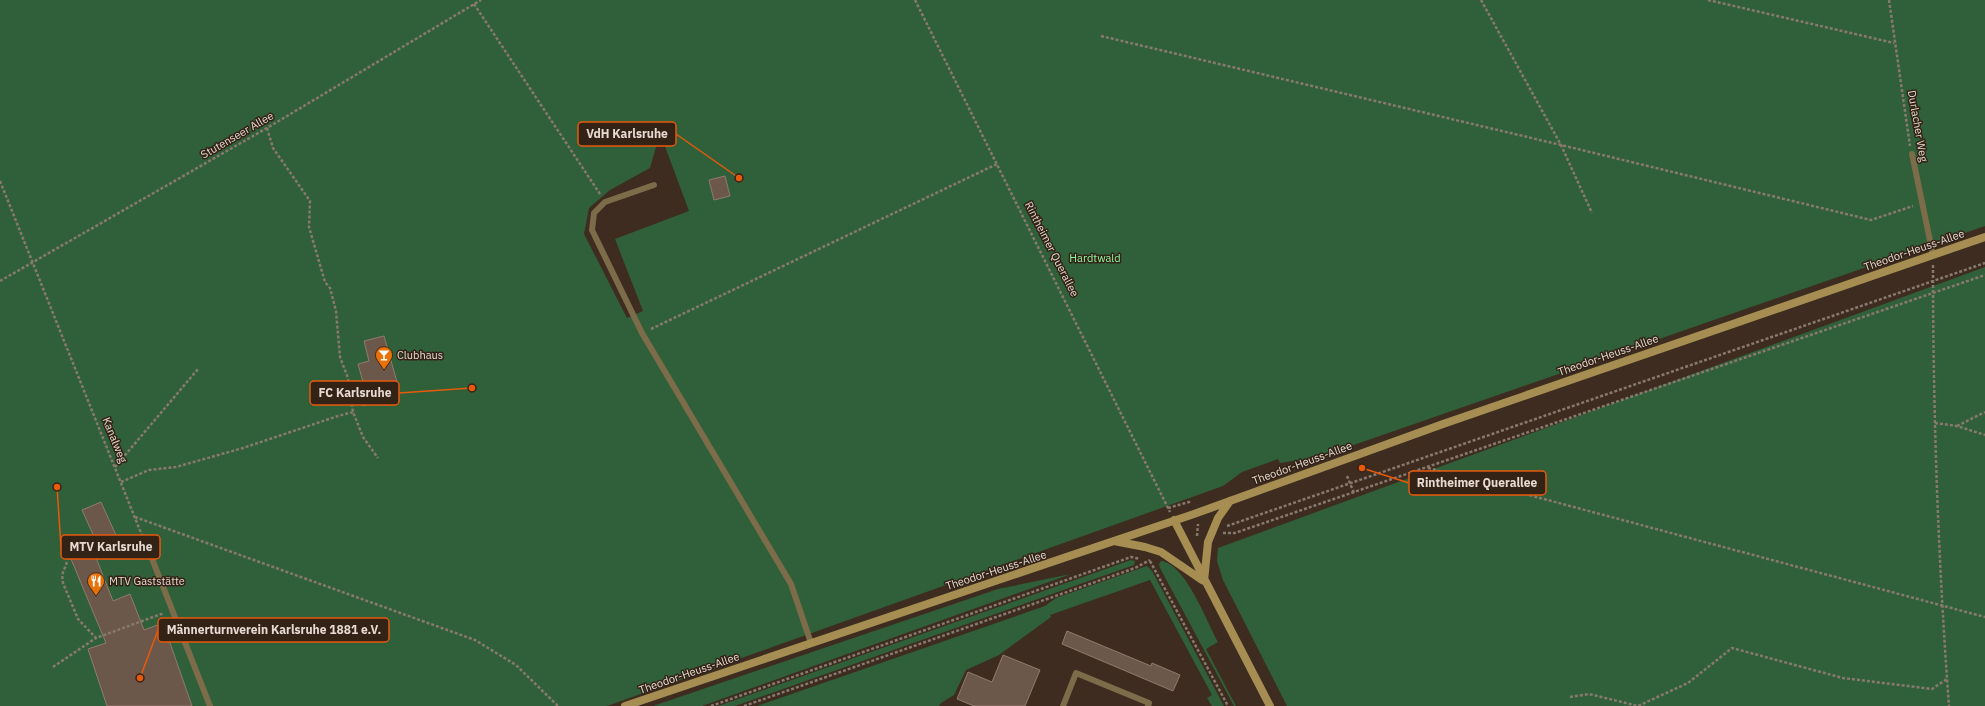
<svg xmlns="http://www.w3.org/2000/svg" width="1985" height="706" font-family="'IBM Plex Sans',sans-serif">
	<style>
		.green { fill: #306039; fill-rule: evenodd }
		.building { fill: #6c584b; stroke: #907b6d }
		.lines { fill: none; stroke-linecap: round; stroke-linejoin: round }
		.path { stroke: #88796f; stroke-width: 2.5; stroke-dasharray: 3 2; stroke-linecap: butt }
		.lane { stroke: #7c6c49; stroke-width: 6 }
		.secondary { stroke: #a68e53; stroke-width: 8 }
		.labels { text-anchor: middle; stroke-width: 3; stroke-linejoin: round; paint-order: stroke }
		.street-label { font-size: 11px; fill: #e6dad2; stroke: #332216 }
		.park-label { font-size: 11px; fill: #90f8a2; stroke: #332216 }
		.poi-label { font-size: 11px; fill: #e6dad2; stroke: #332216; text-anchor: start }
		.leader { fill: none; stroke: #e8590c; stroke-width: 1.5 }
		.callout-dot { fill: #e8590c; stroke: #332216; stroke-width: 1.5 }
		.callout { fill: #332216; stroke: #e8590c; stroke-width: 1.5 }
		.callout-label { font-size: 12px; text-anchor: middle; font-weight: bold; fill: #e6dad2 }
	</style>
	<rect width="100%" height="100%" fill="#3d2c1f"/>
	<!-- green -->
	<path class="green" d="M0 0H1985V226L1319 457 1280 463 1278 459 1242 472 1223 486 607 706H0ZM660 133 689 211 615 239 643 311 627 318 584 234 589 208 610 190 650 168Z
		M1985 267V706H1287L1223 580 1217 561 1218 548Z
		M1131 560 1135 561 1134 565 735 706H718Z
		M1161 561C1185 563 1207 622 1218 642L1206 649 1236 706H1234L1160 568 1159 564Z
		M1147 566 1152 571 1224 706H1212L1207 698 1212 695 1150 580 1050 615 1051 617 999 655 966 670 954 695 941 703 939 706H757L1045 606 1056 598Z
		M1071 574 702 706H653L998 589Z"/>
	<!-- building -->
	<path class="building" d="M725 176 730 196 714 200 709 180Z
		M384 336 399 389 378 395 379 401 363 406 357 384 363 382 358 364 369 361 364 341Z
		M101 502 119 542 100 550 82 510Z
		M93 550 113 601 130 594 144 630 163 623 192 706H107L88 649 106 643 71 559Z
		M1067 631 1151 666 1152 663 1180 675 1173 691 1062 644Z
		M1003 655 1040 670 1025 706H974L957 699 968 672 992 682Z"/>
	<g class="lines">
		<!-- path -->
		<path class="path" d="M915 0 1170 512
			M1481 0 1561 145 1592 213
			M1708 0 1894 43
			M1889 0 1910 146
			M474 4 600 194
			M1101 36 1561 145 1871 220 1913 206
			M267 128 273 148 310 201 309 227 325 282 330 288 336 311 340 357 348 378 353 412 363 437 378 458
			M0 181 145 543
			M1933 265C1933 412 1938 559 1949 706
			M0 281 267 128 481 0
			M651 329 997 164
			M1935 423 1957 426 1985 435
			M1957 426 1985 412
			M115 467 198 369
			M1428 468 1985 617
			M1347 476 1354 493
			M121 482 149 470 176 467 243 448 338 416 353 412
			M1168 508 1189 502 1190 505
			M135 517 475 640 516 665 558 706
			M1227 526 1985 263
			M1223 533H1235L1985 275
			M1197 536 1198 524
			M1150 561 1228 706
			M67 562 62 575 63 583 78 619 96 638 164 613
			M53 667 96 638
			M1570 697 1589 694 1638 706 1688 683 1732 648 1843 678 1932 689 1947 679
			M711 706 1131 557 1140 559
			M744 706 1135 568 1150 560"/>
		<!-- lane -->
		<path class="lane" d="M1912 154 1933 255
			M654 185 605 202 594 213 592 230 642 333 791 584 811 643
			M149 551 210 706
			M1063 706 1076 673 1149 703 1148 706"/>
		<!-- secondary -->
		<path class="secondary" d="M1174 520 1270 706
			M1114 541 1145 547 1161 552 1202 580
			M1204 581 1208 542 1218 518 1230 501
			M625 706 1194 514 1443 424 1985 237"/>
	</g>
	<!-- icons -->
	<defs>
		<g id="bar-pin" transform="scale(0.9)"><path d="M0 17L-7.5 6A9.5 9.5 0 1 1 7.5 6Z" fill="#e8710a" stroke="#332216"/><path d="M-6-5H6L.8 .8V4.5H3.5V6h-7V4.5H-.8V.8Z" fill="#fff"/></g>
		<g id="restaurant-pin" transform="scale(0.9)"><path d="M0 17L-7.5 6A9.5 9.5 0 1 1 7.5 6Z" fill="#e8710a" stroke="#332216"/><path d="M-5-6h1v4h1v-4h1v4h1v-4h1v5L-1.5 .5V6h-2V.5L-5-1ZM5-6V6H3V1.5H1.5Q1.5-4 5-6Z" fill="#fff"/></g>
	</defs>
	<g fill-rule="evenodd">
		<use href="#bar-pin" x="384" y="355"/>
		<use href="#restaurant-pin" x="96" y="581"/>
	</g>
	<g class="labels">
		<!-- street labels -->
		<g class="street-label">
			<text transform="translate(1918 126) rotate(80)" y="4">Durlacher Weg</text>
			<text transform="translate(237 135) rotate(-30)" y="4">Stutenseer Allee</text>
			<text transform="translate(1052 249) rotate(63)" y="4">Rintheimer Querallee</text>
			<text transform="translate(1914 250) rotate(-19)" y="4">Theodor-Heuss-Allee</text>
			<text transform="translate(1608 355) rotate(-19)" y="4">Theodor-Heuss-Allee</text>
			<text transform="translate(115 440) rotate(68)" y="4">Kanalweg</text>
			<text transform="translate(1302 463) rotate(-20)" y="4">Theodor-Heuss-Allee</text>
			<text transform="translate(996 570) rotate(-18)" y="4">Theodor-Heuss-Allee</text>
			<text transform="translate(689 673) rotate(-19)" y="4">Theodor-Heuss-Allee</text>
		</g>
		<!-- park labels -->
		<g class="park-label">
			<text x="1095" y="262">Hardtwald</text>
		</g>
		<!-- poi labels -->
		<g class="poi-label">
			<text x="397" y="359">Clubhaus</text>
			<text x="109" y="585">MTV Gaststätte</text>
		</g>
	</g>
	<!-- callouts -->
	<path class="leader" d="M739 178L676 134M472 388L399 393M1362 468L1409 483M57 487L61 547M140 678L158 630"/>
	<g class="callout-dot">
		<circle cx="739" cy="178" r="4"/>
		<circle cx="472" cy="388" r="4"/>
		<circle cx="1362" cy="468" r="4"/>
		<circle cx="57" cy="487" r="4"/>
		<circle cx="140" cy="678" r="4"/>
	</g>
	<g class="callout">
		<rect x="578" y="122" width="98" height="24" rx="4"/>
		<rect x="310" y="381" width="89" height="24" rx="4"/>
		<rect x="1409" y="471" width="137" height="24" rx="4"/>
		<rect x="61" y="535" width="99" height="24" rx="4"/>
		<rect x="158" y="618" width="231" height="24" rx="4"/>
	</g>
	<g class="callout-label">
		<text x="627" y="138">VdH Karlsruhe</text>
		<text x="355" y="397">FC Karlsruhe</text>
		<text x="1477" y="487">Rintheimer Querallee</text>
		<text x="111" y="551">MTV Karlsruhe</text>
		<text x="274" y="634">Männerturnverein Karlsruhe 1881 e.V.</text>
	</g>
</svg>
